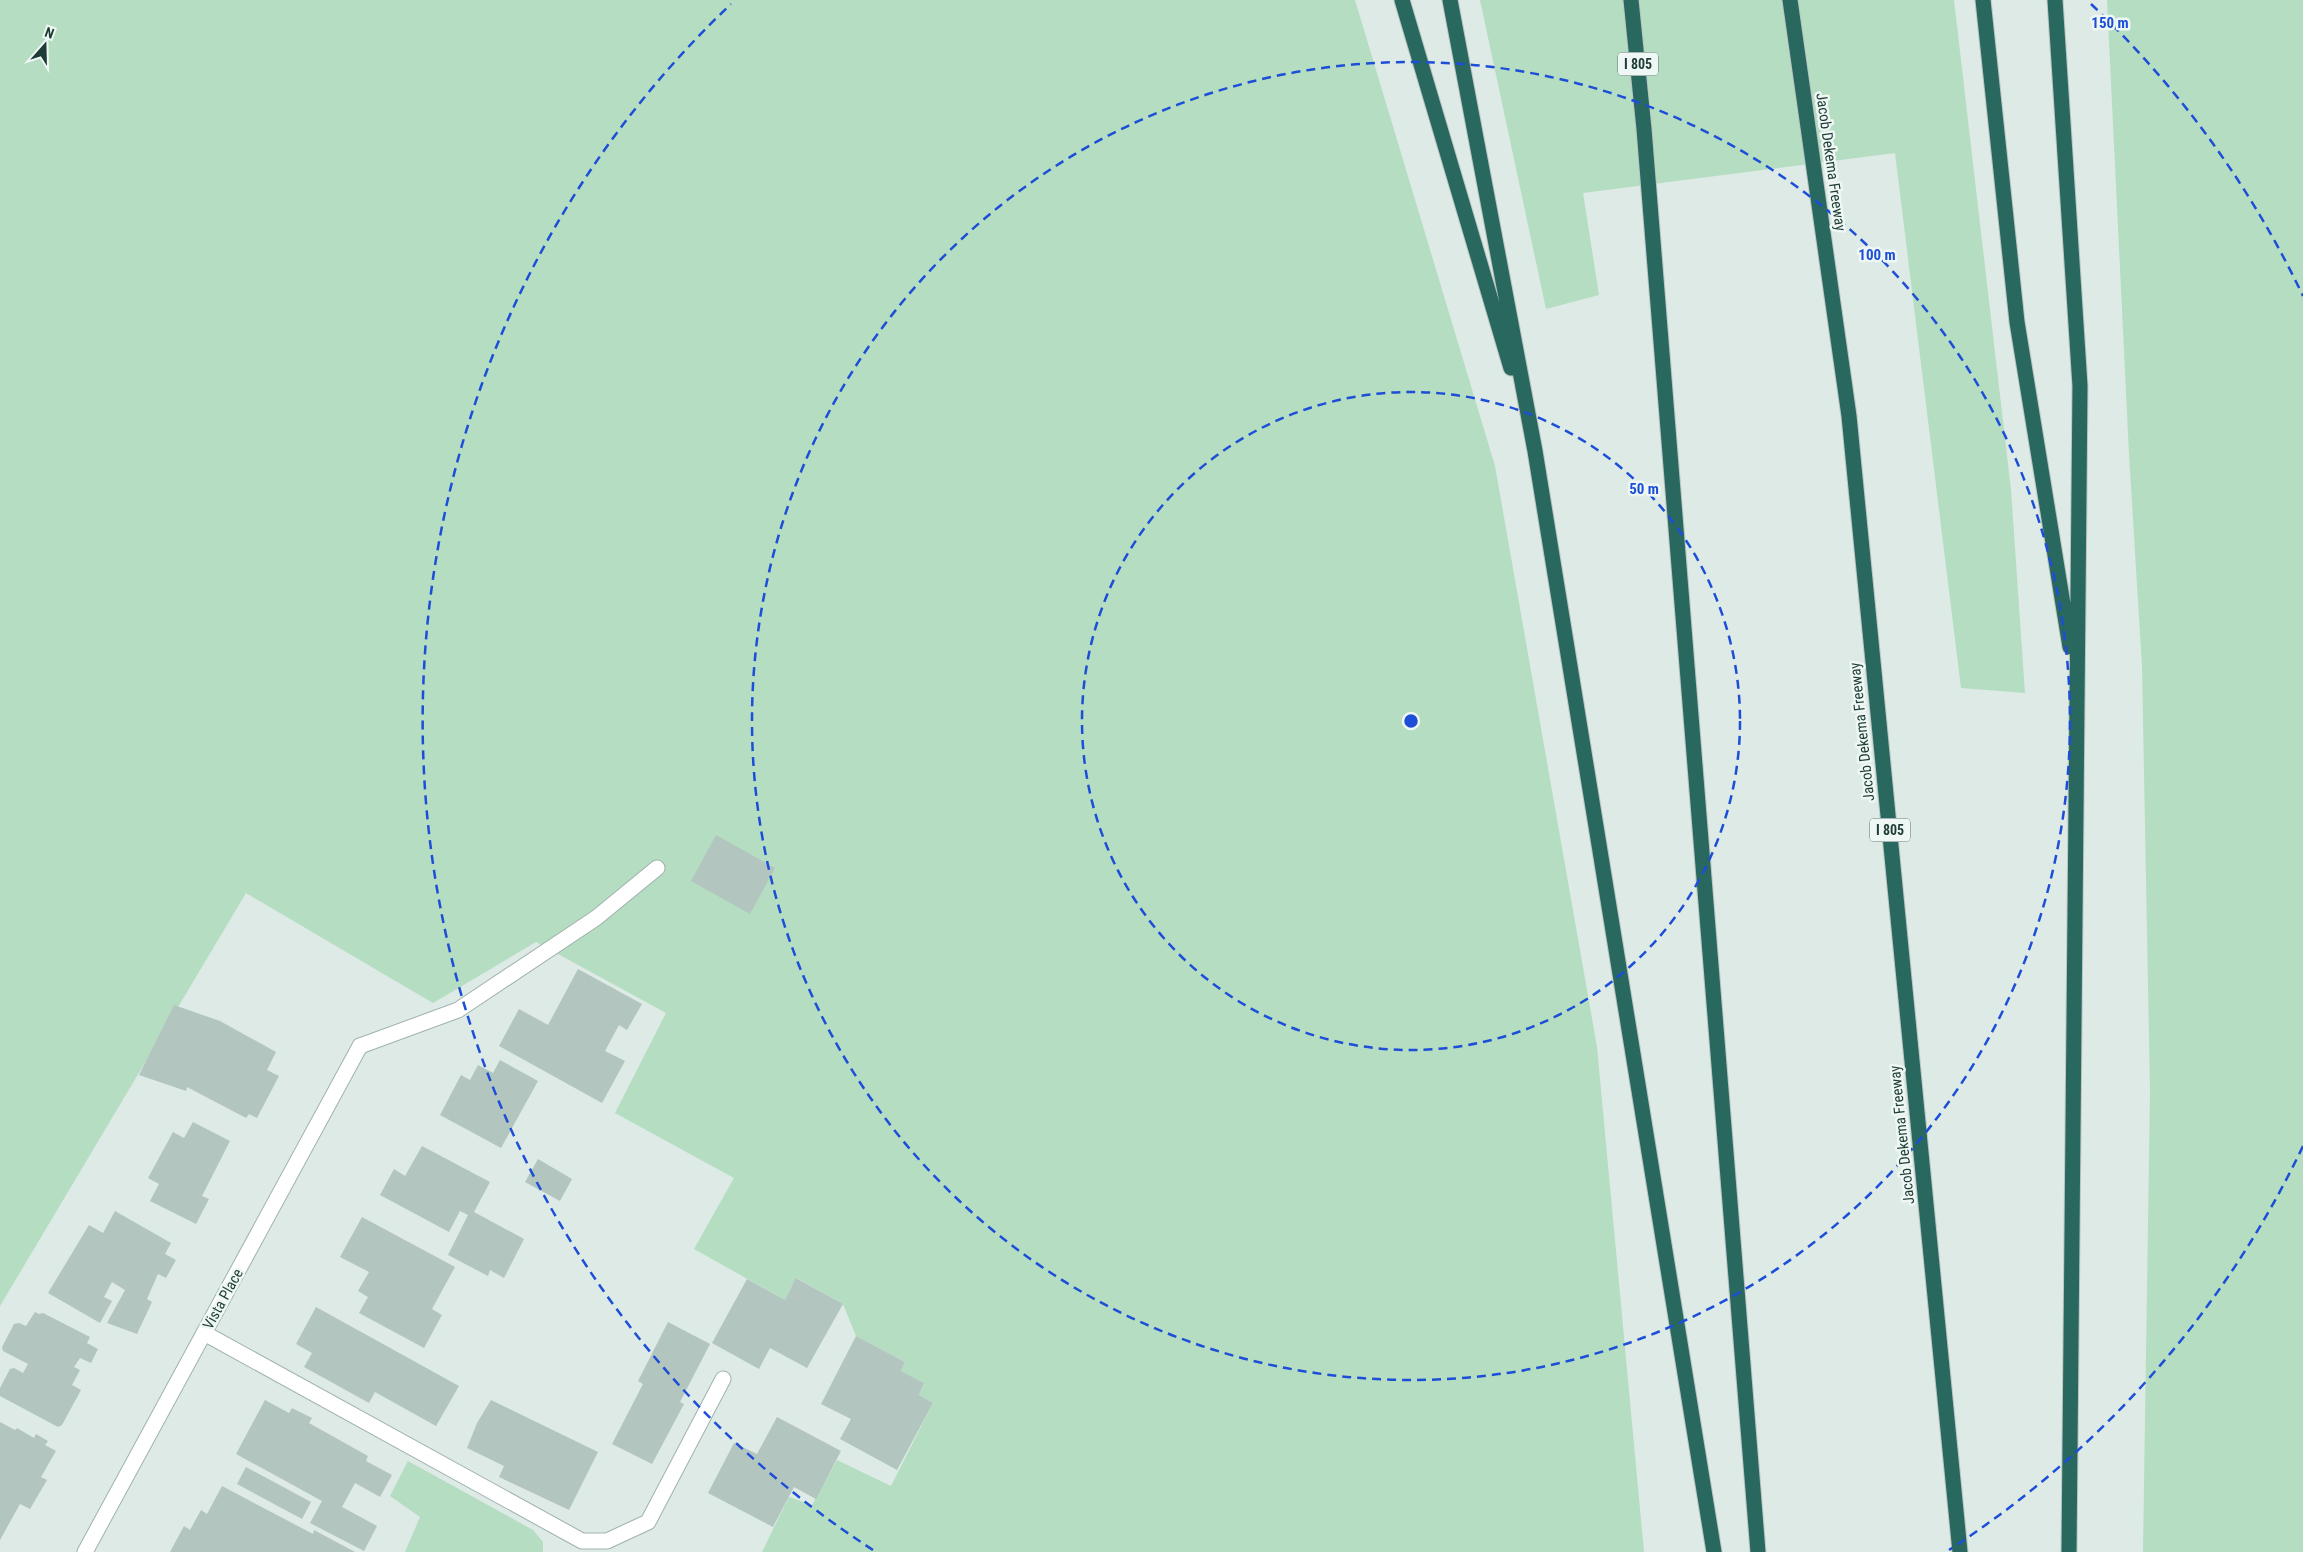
<svg xmlns="http://www.w3.org/2000/svg" width="2303" height="1552" font-family="'Roboto Condensed',sans-serif">
	<style>
		.green { fill: #b4ddc2 }
		.building { fill: #b3c5bf }
		.lines { fill: none; stroke-linecap: round; stroke-linejoin: round }
		.lane-casing { stroke: #a0b2ad; stroke-width: 17 }
		.street-casing { stroke: #a0b2ad; stroke-width: 17 }
		.highway-casing { stroke: #bcc4c2; stroke-width: 17 }
		.lane { stroke: #fff; stroke-width: 15 }
		.street { stroke: #fff; stroke-width: 15 }
		.highway { stroke: #28685f; stroke-width: 15 }
		.ring { fill: none; stroke: #1d4ed8; stroke-width: 2.5; stroke-dasharray: 9 6 }
		.labels { text-anchor: middle; stroke-width: 5; stroke-linejoin: round; paint-order: stroke }
		.shield { fill: #eef7f3; stroke: #5c736e; stroke-width: 1 }
		.shield-label { font-size: 14px; font-weight: bold; fill: #1e3b35 }
		.street-label { font-size: 15px; fill: #1e3b35; stroke: #eef7f3 }
		.centre { fill: #1d4ed8; stroke: #eef7f3; stroke-width: 2.5 }
		.ring-label { font-size: 15px; text-anchor: middle; font-weight: bold; fill: #1d4ed8; stroke: #eef7f3; stroke-width: 5; stroke-linejoin: round; paint-order: stroke }
	</style>
	<rect width="100%" height="100%" fill="#ddeae5"/>
	<!-- green -->
	<path class="green" d="M0 0H1355L1495 466 1597 1047 1644 1552H762L789 1497 812 1505 837 1460 891 1486 933 1403 919 1395 924 1383 901 1371 905 1362 856 1336 843 1304 797 1278 785 1300 694 1249 734 1178 615 1113 666 1013 536 942 433 1003 246 893 0 1306Z
		M1480 0H1954L2011 490 2025 693 1961 688 1895 153 1583 193 1599 295 1546 309Z
		M2107 0H2303V1552H2143L2150 1091 2142 666 2129 454Z
		M408 1461 533 1530 543 1542V1552H405L420 1517 390 1496Z"/>
	<!-- building -->
	<path class="building" d="M716 835 775 868 750 914 691 881Z
		M578 969 642 1004 627 1030 619 1025 605 1051 625 1061 602 1103 499 1046 519 1009 548 1025Z
		M174 1005 220 1021 276 1052 267 1070 279 1076 257 1118 249 1114 246 1118 187 1087 186 1091 139 1075Z
		M500 1060 538 1081 501 1148 440 1115 461 1075 470 1080 478 1065 493 1073Z
		M193 1122 230 1141 202 1196 209 1199 196 1224 150 1201 159 1184 148 1178 173 1132 184 1138Z
		M422 1146 490 1182 474 1212 524 1239 504 1278 490 1270 488 1276 448 1255 468 1215 460 1211 449 1232 380 1195 394 1169 405 1176Z
		M538 1159 572 1179 560 1201 525 1182Z
		M115 1211 171 1243 165 1254 176 1260 166 1278 158 1274 147 1299 152 1302 137 1334 107 1323 125 1290 112 1282 104 1297 112 1301 100 1323 48 1293 89 1225 103 1233Z
		M362 1217 455 1267 432 1309 442 1315 424 1348 359 1313 368 1297 358 1291 369 1272 340 1257Z
		M796 1278 843 1304 807 1368 770 1348 759 1369 712 1343 747 1279 785 1300Z
		M316 1307 459 1386 436 1426 375 1392 369 1403 304 1367 312 1353 296 1344Z
		M35 1312 39 1314 43 1313 90 1337 87 1343 98 1349 91 1363 80 1358 74 1367 80 1370 72 1385 81 1390 62 1425 58 1427 0 1396V1388L10 1369 14 1368 23 1373 28 1364 3 1351 2 1347 14 1324 19 1323 26 1326Z
		M668 1322 710 1344 680 1402 684 1404 652 1464 612 1444 643 1384 638 1381Z
		M856 1336 905 1362 901 1371 924 1383 919 1395 933 1403 897 1470 840 1439 851 1419 821 1404Z
		M265 1400 289 1413 292 1408 312 1418 309 1423 368 1456 366 1461 392 1475 380 1497 355 1483 342 1507 377 1526 364 1551 310 1523 322 1501 236 1454Z
		M491 1400 598 1452 569 1510 499 1477 504 1466 467 1448 477 1423Z
		M777 1417 841 1451 816 1499 794 1487 773 1527 708 1493 734 1443 757 1454Z
		M0 1422 15 1430 17 1428 34 1438 36 1434 48 1441 45 1445 56 1451 41 1477 47 1480 30 1509 20 1504 0 1540Z
		M246 1467 311 1502 302 1519 237 1484Z
		M222 1486 313 1534 314 1530 355 1552H170L184 1526 190 1530 201 1510 207 1514Z"/>
	<g class="lines">
		<!-- lane casing -->
		<g class="lane-casing">
			<path id="lane" d="M360 1046 458 1010 596 918 657 868
				M204 1333 582 1541H607L648 1522 723 1379"/>
		</g>
		<!-- street casing -->
		<g class="street-casing">
			<path id="street" d="M85 1552 360 1046"/>
		</g>
		<!-- highway casing -->
		<g class="highway-casing">
			<path id="highway" d="M1402 0 1511 368
				M1450 0 1535 451 1714 1552
				M1631 0 1644 129 1758 1552
				M1790 0 1849 416 1960 1552
				M1983 0 2017 322 2070 647
				M2055 0 2080 386 2069 1552"/>
		</g>
		<!-- lane -->
		<use href="#lane" class="lane"/>
		<!-- street -->
		<use href="#street" class="street"/>
		<!-- highway -->
		<use href="#highway" class="highway"/>
	</g>
	<!-- distance rings -->
	<g class="ring">
		<circle cx="1411" cy="721" r="329"/>
		<circle cx="1411" cy="721" r="659"/>
		<path d="M2303 1146A988 988 0 0 1 1949 1550M873 1550A988 988 0 0 1 731 4M2091 4A988 988 0 0 1 2303 296"/>
	</g>
	<g class="labels">
		<!-- shield labels -->
		<g class="shield">
			<rect x="1618" y="52.5" width="40" height="23" rx="4"/>
			<rect x="1870" y="818.5" width="40" height="23" rx="4"/>
		</g>
		<g class="shield-label">
			<text x="1638" y="69">I 805</text>
			<text x="1890" y="835">I 805</text>
		</g>
		<!-- street labels -->
		<g class="street-label">
			<text transform="translate(1831 162) rotate(82)" y="5">Jacob Dekema Freeway</text>
			<text transform="translate(1862 732) rotate(-96)" y="5">Jacob Dekema Freeway</text>
			<text transform="translate(1902 1135) rotate(-96)" y="5">Jacob Dekema Freeway</text>
			<text transform="translate(223 1299) rotate(-61)" y="5">Vista Place</text>
		</g>
	</g>
	<circle cx="1411" cy="721" r="8" class="centre"/>
	<g class="ring-label">
		<text x="2110" y="28">150 m</text>
		<text x="1877" y="260">100 m</text>
		<text x="1644" y="494">50 m</text>
	</g>
	<!-- north arrow -->
	<g transform="translate(45 45) rotate(20)" stroke="#eef7f3" stroke-width="4" paint-order="stroke">
	<path d="M0-4L9 19L0 12L-9 19Z" fill="#1e3b35"/>
	<text y="-8" font-size="14" font-weight="bold" text-anchor="middle" fill="#1e3b35">N</text>
	</g>
</svg>
